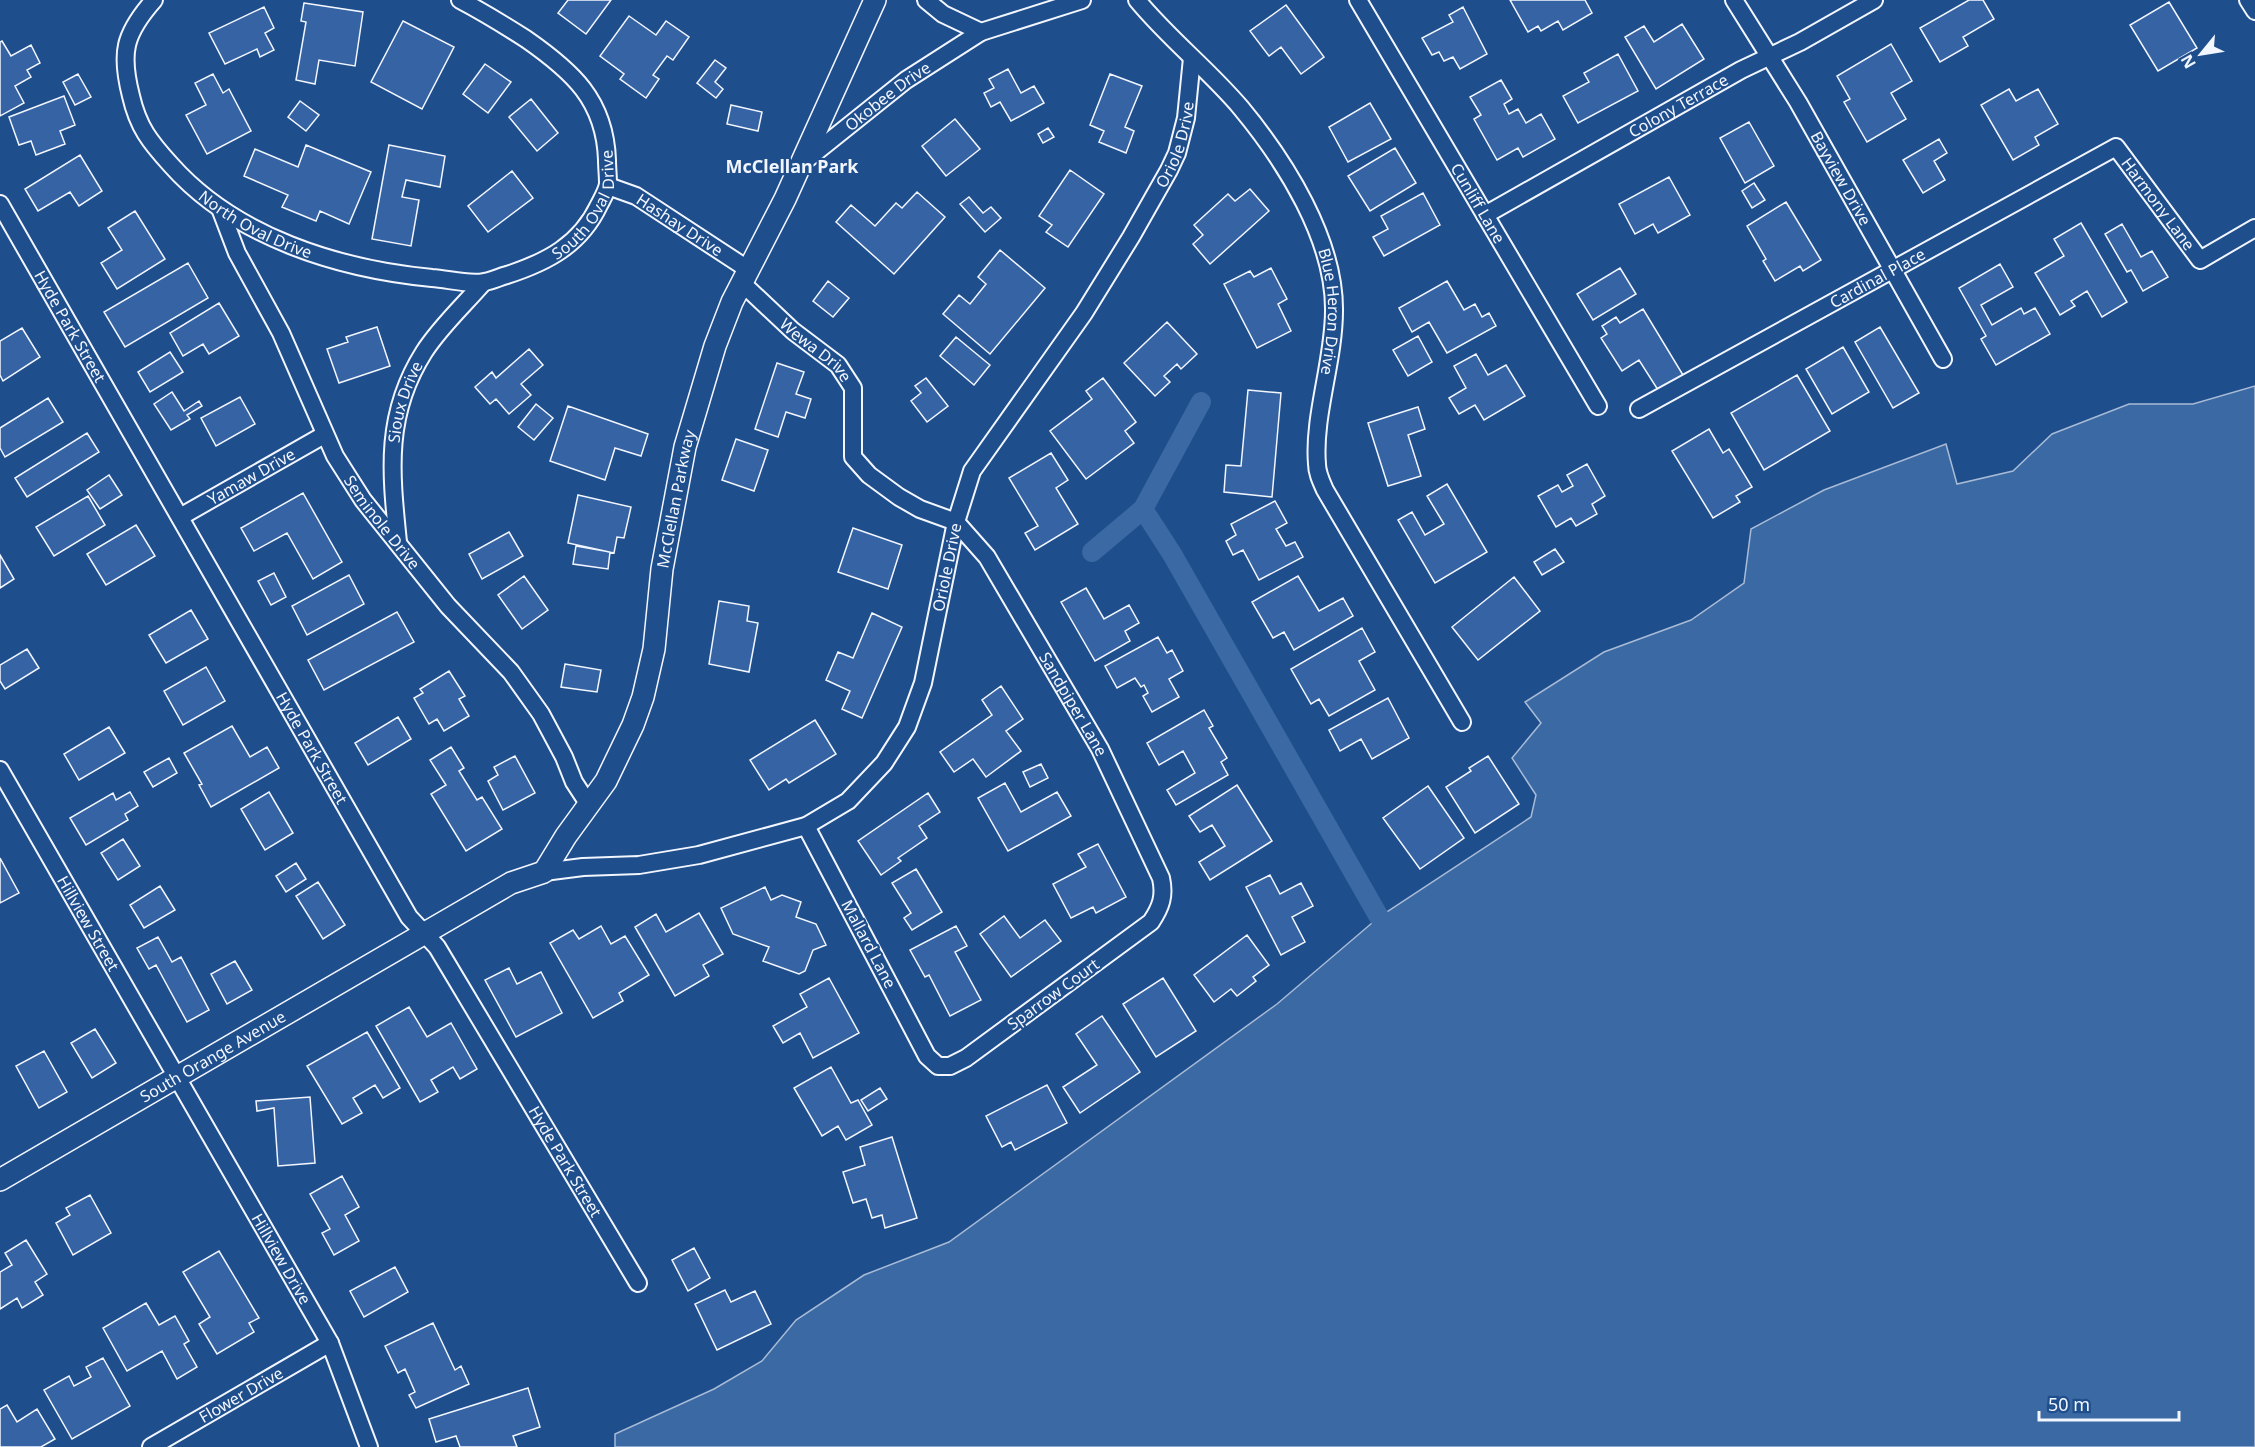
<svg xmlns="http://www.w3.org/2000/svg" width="2255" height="1447" font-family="'Noto Sans',sans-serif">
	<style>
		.water { fill: #3b69a3; stroke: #a8bbd7; stroke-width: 1.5 }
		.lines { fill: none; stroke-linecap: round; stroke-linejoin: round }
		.canal { stroke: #3b69a3; stroke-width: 20 }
		.building { fill: #3563a3; stroke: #f2f6ff; stroke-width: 1.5 }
		.minor-casing { stroke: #f2f6ff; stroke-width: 20 }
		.tertiary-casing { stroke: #f2f6ff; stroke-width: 24 }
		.minor { stroke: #1f4e8c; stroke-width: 16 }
		.tertiary { stroke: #1f4e8c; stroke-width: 21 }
		.labels { text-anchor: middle; stroke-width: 4.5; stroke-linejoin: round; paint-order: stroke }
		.street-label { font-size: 16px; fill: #f2f6ff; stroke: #1f4e8c }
		.neighbourhood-label { font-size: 18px; font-weight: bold; fill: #f2f6ff; stroke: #1f4e8c }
	</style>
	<rect width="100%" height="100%" fill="#1f4e8c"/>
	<!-- water -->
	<path class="water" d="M2255 386V1447H615V1434L714 1389 762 1361 796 1320 864 1275 949 1242 1277 1004 1379 917 1531 817 1536 795 1512 758 1541 723 1525 702 1604 652 1691 620 1744 583 1751 529 1824 490 1946 444 1957 484 2013 471 2052 434 2129 404H2193Z"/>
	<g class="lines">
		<!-- canal -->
		<path class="canal" d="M1143 509 1172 554 1379 917
			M1092 552 1143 509 1201 402"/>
	</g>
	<!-- building -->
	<path class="building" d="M568 0H611L586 34 558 13Z
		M1510 0H1585L1592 13 1563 30 1558 21 1541 31 1538 26 1528 32Z
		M1969 0H1983L1994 19 1963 37 1968 46 1940 62 1920 28Z
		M2169 2 2197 48 2158 71 2130 25Z
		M304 3 363 12 355 66 319 60 315 84 296 80 306 22 301 21Z
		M1286 5 1324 57 1301 74 1281 47 1269 56 1250 31Z
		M264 7 274 28 265 33 274 50 260 57 257 49 225 64 209 33Z
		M1463 7 1487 54 1460 69 1453 57 1444 61 1439 52 1432 55 1422 38 1453 22 1449 15Z
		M629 16 656 35 666 21 689 37 673 60 667 56 653 75 659 79 646 98 620 79 624 74 600 56Z
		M403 21 454 47 422 109 371 82Z
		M1682 24 1704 59 1656 89 1625 37 1644 26 1654 42Z
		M2 41 11 56 31 45 40 63 27 70 31 77 15 86 24 103 0 116V42Z
		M1891 44 1912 81 1891 93 1906 119 1867 142 1844 102 1850 99 1837 76Z
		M1618 54 1638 91 1578 123 1563 96 1589 82 1584 73Z
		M715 60 726 68 715 82 723 89 716 98 697 83Z
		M485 64 511 82 488 113 463 94Z
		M1008 69 1021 93 1034 86 1044 103 1011 121 1000 102 991 107 984 93 994 88 989 79Z
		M78 74 91 97 75 105 63 82Z
		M213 74 223 93 229 89 251 131 207 154 186 115 206 105 195 83Z
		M1110 74 1142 86 1125 127 1134 131 1126 153 1099 142 1104 131 1090 125Z
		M1501 80 1512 99 1504 104 1509 114 1518 109 1526 123 1541 114 1555 139 1523 157 1518 148 1497 160 1474 119 1481 115 1470 97Z
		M2009 89 2016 101 2038 89 2058 124 2035 137 2039 145 2013 160 1981 105Z
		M64 96 75 125 60 131 65 144 36 155 31 141 19 145 9 117Z
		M531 99 558 133 537 151 509 117Z
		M300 101 319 115 306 131 288 117Z
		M1370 103 1391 139 1348 162 1329 127Z
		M731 105 762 112 758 131 727 124Z
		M955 119 980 149 946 176 922 146Z
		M1749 122 1774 166 1745 183 1720 138Z
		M1048 128 1054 137 1043 143 1038 134Z
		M1939 139 1947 153 1934 161 1945 180 1923 193 1903 160Z
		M306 145 371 172 349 224 320 211 316 221 282 207 288 195 244 176 255 149 298 167Z
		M389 145 445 156 440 187 406 180 402 197 419 200 411 246 372 239Z
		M1395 148 1416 183 1370 211 1348 176Z
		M80 155 102 191 79 206 70 192 38 211 25 189Z
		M1070 170 1104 194 1068 247 1046 232 1052 225 1039 216Z
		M512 171 533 198 488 232 468 206Z
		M1669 177 1690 215 1658 233 1653 224 1635 234 1619 204Z
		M1754 183 1765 200 1752 208 1742 191Z
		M1250 189 1269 211 1210 264 1193 244 1203 235 1194 225 1228 194 1235 201Z
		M917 192 945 217 894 274 836 222 851 205 875 226 896 203 902 208Z
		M1423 193 1440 225 1384 256 1373 237 1388 229 1381 216Z
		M969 197 983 213 991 207 1001 218 985 232 960 204Z
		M1786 202 1821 260 1803 271 1800 266 1775 281 1763 261 1766 259 1747 226Z
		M135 211 165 259 117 289 101 263 122 250 108 228Z
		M2081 223 2127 302 2102 317 2087 291 2071 301 2075 306 2060 315 2035 273 2064 256 2054 239Z
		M2122 224 2141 257 2152 251 2168 277 2143 291 2131 270 2127 272 2105 234Z
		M1000 250 1045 288 990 354 943 314 959 295 970 304 986 284 978 277Z
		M188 263 208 298 125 347 104 312Z
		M2000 264 2013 287 1981 305 1992 325 2021 308 2024 314 2035 308 2050 334 1996 365 1981 339 1986 336 1959 288Z
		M1271 268 1287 299 1278 304 1291 331 1257 348 1224 284 1250 271 1254 277Z
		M1620 268 1636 294 1593 320 1577 294Z
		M828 281 849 298 833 317 813 301Z
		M1447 281 1464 310 1475 304 1482 317 1489 313 1496 326 1447 353 1429 322 1412 332 1399 308Z
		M219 303 239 336 209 354 203 344 183 356 170 333Z
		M1643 309 1683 375 1658 390 1639 360 1622 371 1601 338 1607 334 1602 326 1616 317 1620 323Z
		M1167 322 1197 354 1181 369 1177 364 1164 376 1170 382 1155 396 1124 363Z
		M377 327 390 366 339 383 327 349 348 342 346 337Z
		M1880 327 1919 393 1893 408 1855 342Z
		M22 328 40 357 3 381 0 375V341Z
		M1418 336 1432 362 1408 376 1393 350Z
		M956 337 990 365 974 385 940 356Z
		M1843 347 1869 392 1832 414 1806 369Z
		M529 349 543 365 521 384 531 395 509 414 496 399 490 404 475 387 492 372 496 378Z
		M170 352 183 372 150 392 138 372Z
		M1476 354 1488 375 1506 365 1525 396 1484 420 1475 405 1459 414 1449 398 1466 388 1454 366Z
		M777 363 804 372 796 394 811 399 805 418 786 412 778 437 755 429Z
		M1797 375 1830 431 1764 470 1731 413Z
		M926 378 948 406 927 422 911 401 921 393 915 386Z
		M1103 378 1136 422 1125 431 1134 443 1086 479 1050 431 1092 399 1086 391Z
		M1248 390 1281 393 1272 497 1224 492 1226 465 1241 466Z
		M172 392 184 411 199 401 202 406 187 415 190 419 171 430 154 404Z
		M240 397 255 424 216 446 201 418Z
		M48 398 63 422 5 457 0 448V428Z
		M536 404 553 418 534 440 518 427Z
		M568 406 648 434 641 456 615 448 605 480 550 461Z
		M1418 407 1425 429 1408 435 1421 476 1388 486 1368 423Z
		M1709 429 1723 453 1729 449 1752 487 1736 496 1740 502 1713 518 1672 451Z
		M87 433 99 452 27 497 15 478Z
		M736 439 768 450 754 491 722 480Z
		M1051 453 1068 480 1056 488 1078 524 1035 550 1025 533 1038 526 1009 478Z
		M1587 464 1605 496 1592 504 1597 514 1576 526 1571 518 1556 527 1538 496 1558 485 1562 492 1573 486 1567 475Z
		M109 475 122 495 100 509 87 490Z
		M1447 484 1487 552 1435 583 1398 520 1412 512 1425 535 1444 524 1427 496Z
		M303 493 342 562 313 579 287 533 254 551 241 528Z
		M578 495 631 507 624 538 617 537 614 553 568 543Z
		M88 496 105 525 54 556 36 527Z
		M1275 501 1287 523 1276 529 1286 546 1295 542 1303 557 1259 580 1243 550 1233 555 1226 541 1236 535 1231 524Z
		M136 525 155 556 106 585 87 554Z
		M853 528 902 545 888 589 838 572Z
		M509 532 523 556 482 579 469 554Z
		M576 546 610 552 608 569 573 564Z
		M1555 549 1564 562 1542 575 1534 562Z
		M0 555 14 579 0 588Z
		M274 573 286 597 271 605 258 581Z
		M349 575 364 604 307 635 292 606Z
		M524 576 548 610 522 629 498 595Z
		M1298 576 1319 611 1343 598 1353 616 1294 650 1284 632 1273 638 1252 602Z
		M1514 577 1540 611 1478 660 1452 627Z
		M1086 588 1104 619 1129 605 1139 623 1125 631 1130 641 1095 661 1061 602Z
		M719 601 749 606 747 621 758 623 749 672 709 664Z
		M191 610 208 639 166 663 149 635Z
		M397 612 414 642 324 690 308 660Z
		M872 613 902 627 862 718 842 709 850 691 826 680 838 652 853 658Z
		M1362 628 1375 652 1359 661 1375 690 1329 716 1319 699 1311 704 1291 669Z
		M1158 637 1167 653 1172 650 1183 671 1169 679 1179 697 1152 712 1143 696 1148 693 1144 685 1141 687 1135 678 1117 688 1105 666Z
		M27 649 39 668 5 689 0 681V665Z
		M565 664 601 670 597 692 561 687Z
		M206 667 225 701 183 725 164 691Z
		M449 671 465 696 459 699 469 716 444 731 437 719 429 724 414 698 423 693 420 689Z
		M1001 686 1023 719 1006 731 1021 751 986 777 973 759 954 772 940 752 992 715 982 700Z
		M1388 698 1409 738 1372 759 1361 739 1340 751 1329 730Z
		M1204 710 1213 726 1209 728 1227 758 1221 762 1228 775 1176 805 1167 790 1195 773 1183 751 1159 765 1147 743Z
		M398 717 411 739 368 765 355 743Z
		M815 720 836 754 789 783 786 779 769 790 750 760Z
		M232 726 250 757 267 747 279 768 211 807 199 785 202 784 184 753Z
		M109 727 125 753 79 780 64 754Z
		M451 747 464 768 459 771 477 800 482 797 502 829 466 851 431 794 446 785 430 760Z
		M515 756 535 793 503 810 488 781 498 775 494 767Z
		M1488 756 1519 804 1475 833 1446 787 1471 771 1469 768Z
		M169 758 177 773 153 787 144 772Z
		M1041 764 1048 778 1030 787 1023 772Z
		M1005 783 1021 812 1057 792 1071 816 1008 851 978 798Z
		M1237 785 1272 841 1210 880 1199 862 1225 846 1212 825 1200 832 1189 816Z
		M1428 786 1464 838 1420 869 1383 818Z
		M130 792 138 806 125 814 128 820 86 845 70 818 113 793 116 800Z
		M269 792 293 833 265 850 241 809Z
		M928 793 940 812 919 826 927 838 898 858 901 861 881 875 858 841Z
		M123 839 140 866 118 880 101 853Z
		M1098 844 1126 897 1096 913 1093 907 1071 918 1053 884 1086 867 1078 854Z
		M0 858 19 893 0 903Z
		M296 863 306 879 286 892 276 876Z
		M916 869 942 912 912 930 904 918 911 913 892 883Z
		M1270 875 1280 894 1301 883 1313 906 1292 917 1305 942 1281 955 1246 887Z
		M318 882 345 925 323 939 296 896Z
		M160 886 175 910 144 928 130 905Z
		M765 887 771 900 782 895 801 902 796 917 816 924 826 945 813 950 805 971 799 974 763 961 769 947 733 934 721 908Z
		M699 913 723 954 703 965 709 976 675 996 635 927 656 914 666 932Z
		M1004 916 1020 938 1045 920 1061 941 1011 977 980 934Z
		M601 926 611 944 625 936 649 975 619 993 623 1001 593 1018 550 943 573 930 579 939Z
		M956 926 967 946 955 952 981 1000 950 1016 929 975 925 977 910 950Z
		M1247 935 1269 965 1253 977 1256 981 1237 996 1231 989 1214 1002 1194 975Z
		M158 937 172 962 181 957 209 1010 187 1022 156 965 149 969 137 948Z
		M235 961 252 990 227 1004 211 974Z
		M509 968 517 984 541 972 562 1013 516 1037 485 980Z
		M829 978 859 1033 813 1058 800 1033 783 1043 773 1026 807 1007 800 994Z
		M1163 978 1196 1031 1156 1057 1123 1004Z
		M409 1007 427 1037 451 1023 477 1069 460 1079 453 1067 431 1080 438 1092 420 1102 376 1026Z
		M1102 1016 1140 1072 1080 1113 1063 1087 1097 1065 1076 1034Z
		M95 1029 116 1063 92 1078 71 1043Z
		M367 1032 400 1088 383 1098 375 1085 353 1098 362 1113 342 1124 307 1066Z
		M44 1051 67 1092 39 1108 16 1066Z
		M831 1067 851 1103 858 1100 872 1125 846 1140 838 1126 822 1136 794 1088Z
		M1047 1085 1067 1123 1015 1150 1011 1142 1002 1147 986 1116Z
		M880 1088 887 1099 868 1111 861 1100Z
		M310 1097 315 1163 278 1166 274 1108 257 1111 256 1101Z
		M892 1137 917 1218 885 1228 882 1215 872 1218 866 1199 853 1203 843 1172 865 1165 860 1147Z
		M342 1176 359 1207 345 1215 359 1241 334 1255 322 1233 330 1229 310 1194Z
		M90 1195 111 1233 73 1255 56 1223 70 1215 66 1208Z
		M26 1240 47 1274 35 1282 43 1295 22 1308 17 1298 0 1309V1272L12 1265 5 1253Z
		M694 1248 710 1278 688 1291 672 1260Z
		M219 1251 259 1318 249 1323 254 1332 217 1354 199 1324 210 1317 183 1272Z
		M395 1267 408 1292 364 1317 350 1291Z
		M725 1290 731 1302 755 1291 771 1324 717 1350 695 1304Z
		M146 1303 159 1325 175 1316 189 1341 184 1344 197 1367 177 1379 162 1351 127 1371 103 1328Z
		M433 1323 455 1370 461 1366 469 1384 416 1408 409 1395 415 1392 405 1369 398 1373 385 1346Z
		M103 1358 130 1406 72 1439 44 1390 69 1376 74 1386 91 1377 86 1367Z
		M528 1388 540 1427 513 1436 517 1447H460L456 1436 436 1442 429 1419Z
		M7 1405 17 1422 37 1409 55 1439 41 1447H0V1409Z"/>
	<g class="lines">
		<!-- minor casing -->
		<g class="minor-casing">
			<g id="minor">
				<path id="s1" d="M154 0C124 34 120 53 131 96 138 127 150 142 171 165 235 237 338 269 432 278 448 279 468 285 484 282 492 281 499 277 507 275 547 262 580 245 599 205 602 199 607 191 608 184 608 176 607 167 607 160 605 100 572 71 526 39 504 25 483 12 460 0"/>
				<path d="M926 0 943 14 981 32 1082 0"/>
				<path id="s2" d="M1137 0C1169 39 1209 70 1241 108 1285 161 1335 240 1334 311 1334 361 1313 416 1317 464 1317 473 1321 481 1325 490L1462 722"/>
				<path id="s3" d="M1358 0 1598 406"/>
				<path id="s4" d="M1734 0 1798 102 1943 359"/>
				<path d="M2248 0 2255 11"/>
				<path id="s5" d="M801 164 906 80 981 32"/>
				<path id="s6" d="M608 186 636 196 749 270"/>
				<path id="s7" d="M0 204 409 917 437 947 638 1283"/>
				<path id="s8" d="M221 211 237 253 281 333 335 456 363 500 448 606 511 672 541 714 564 757 574 782 589 805"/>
				<path id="s9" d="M1485 215 1741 70 1800 42 1874 0"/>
				<path id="s10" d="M742 283 793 331 838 365 853 388V457L869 475 899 497 920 509 956 522 987 557 1100 749 1161 878C1165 896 1161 907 1151 922L966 1058 950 1066H938L927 1056 806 826"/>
				<path id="s11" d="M1639 409 2116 147 2200 260 2255 228"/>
				<path id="s12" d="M180 517 324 435"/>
				<path id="s13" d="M398 542C391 473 384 415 424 352 440 327 463 306 483 283"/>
				<path id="s14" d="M0 770 330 1343 369 1447"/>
				<path id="s15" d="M544 872 583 867 639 865 699 855 806 826 848 801 884 763 907 727 923 683 956 522 972 471 1084 313 1131 237 1169 170 1177 153 1186 118 1192 58"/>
				<path id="s16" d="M151 1447 330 1343"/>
			</g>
		</g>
		<!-- tertiary casing -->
		<g class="tertiary-casing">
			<g id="tertiary">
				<path id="s17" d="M0 1180 511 883 544 872 566 836 606 781 633 725 643 697 654 649 662 569 685 447 715 346 732 302 785 199 875 0"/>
			</g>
		</g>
		<!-- minor -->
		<use href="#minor" class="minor"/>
		<!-- tertiary -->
		<use href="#tertiary" class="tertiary"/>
	</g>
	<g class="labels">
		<!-- street labels -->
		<g class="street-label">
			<text dy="6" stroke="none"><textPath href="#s5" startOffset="110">Okobee Drive</textPath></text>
			<text dy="6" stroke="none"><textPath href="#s9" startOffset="222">Colony Terrace</textPath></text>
			<text dy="6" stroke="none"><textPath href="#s15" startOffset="1062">Oriole Drive</textPath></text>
			<text dy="6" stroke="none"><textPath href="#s4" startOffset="208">Bayview Drive</textPath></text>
			<text dy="6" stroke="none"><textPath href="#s1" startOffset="666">South Oval Drive</textPath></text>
			<text dy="6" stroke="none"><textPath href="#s3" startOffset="236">Cunliff Lane</textPath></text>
			<text dy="6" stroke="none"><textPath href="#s11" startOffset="615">Harmony Lane</textPath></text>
			<text dy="6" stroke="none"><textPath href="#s1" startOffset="290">North Oval Drive</textPath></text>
			<text dy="6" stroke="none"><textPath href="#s6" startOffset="82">Hashay Drive</textPath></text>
			<text dy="6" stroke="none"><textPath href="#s11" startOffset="272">Cardinal Place</textPath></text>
			<text dy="6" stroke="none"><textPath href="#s2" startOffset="378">Blue Heron Drive</textPath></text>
			<text dy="6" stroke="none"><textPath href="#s7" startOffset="141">Hyde Park Street</textPath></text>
			<text dy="6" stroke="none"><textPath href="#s10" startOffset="100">Wewa Drive</textPath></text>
			<text dy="6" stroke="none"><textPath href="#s13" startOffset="142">Sioux Drive</textPath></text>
			<text dy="6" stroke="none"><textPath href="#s12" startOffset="82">Yamaw Drive</textPath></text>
			<text dy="6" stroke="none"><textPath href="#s17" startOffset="1029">McClellan Parkway</textPath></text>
			<text dy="6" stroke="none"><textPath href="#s8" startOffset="352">Seminole Drive</textPath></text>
			<text dy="6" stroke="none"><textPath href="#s15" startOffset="576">Oriole Drive</textPath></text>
			<text dy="6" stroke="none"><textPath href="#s10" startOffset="564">Sandpiper Lane</textPath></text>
			<text dy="6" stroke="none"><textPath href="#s7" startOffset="627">Hyde Park Street</textPath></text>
			<text dy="6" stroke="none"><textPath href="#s14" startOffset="177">Hillview Street</textPath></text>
			<text transform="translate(869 944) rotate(62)" y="6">Mallard Lane</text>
			<text transform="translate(1053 994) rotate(-36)" y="6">Sparrow Court</text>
			<text dy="6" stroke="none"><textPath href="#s17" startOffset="246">South Orange Avenue</textPath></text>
			<text dy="6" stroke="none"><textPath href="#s7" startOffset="1113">Hyde Park Street</textPath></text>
			<text dy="6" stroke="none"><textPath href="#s14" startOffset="564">Hillview Drive</textPath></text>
			<text dy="6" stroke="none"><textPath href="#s16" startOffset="104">Flower Drive</textPath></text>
		</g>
		<!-- neighbourhood labels -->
		<g class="neighbourhood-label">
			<text x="792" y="173">McClellan Park</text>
		</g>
	</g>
	<!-- north arrow -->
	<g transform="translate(2201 54) rotate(240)" stroke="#1f4e8c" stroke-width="4.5" paint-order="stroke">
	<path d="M0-4.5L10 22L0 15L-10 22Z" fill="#f2f6ff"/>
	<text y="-9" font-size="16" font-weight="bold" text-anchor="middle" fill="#f2f6ff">N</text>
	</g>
	<!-- scale -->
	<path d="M2039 1411v9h140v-9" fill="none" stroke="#f2f6ff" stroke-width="3"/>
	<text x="2048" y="1411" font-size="18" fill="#f2f6ff" stroke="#1f4e8c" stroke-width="4.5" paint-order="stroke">50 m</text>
</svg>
